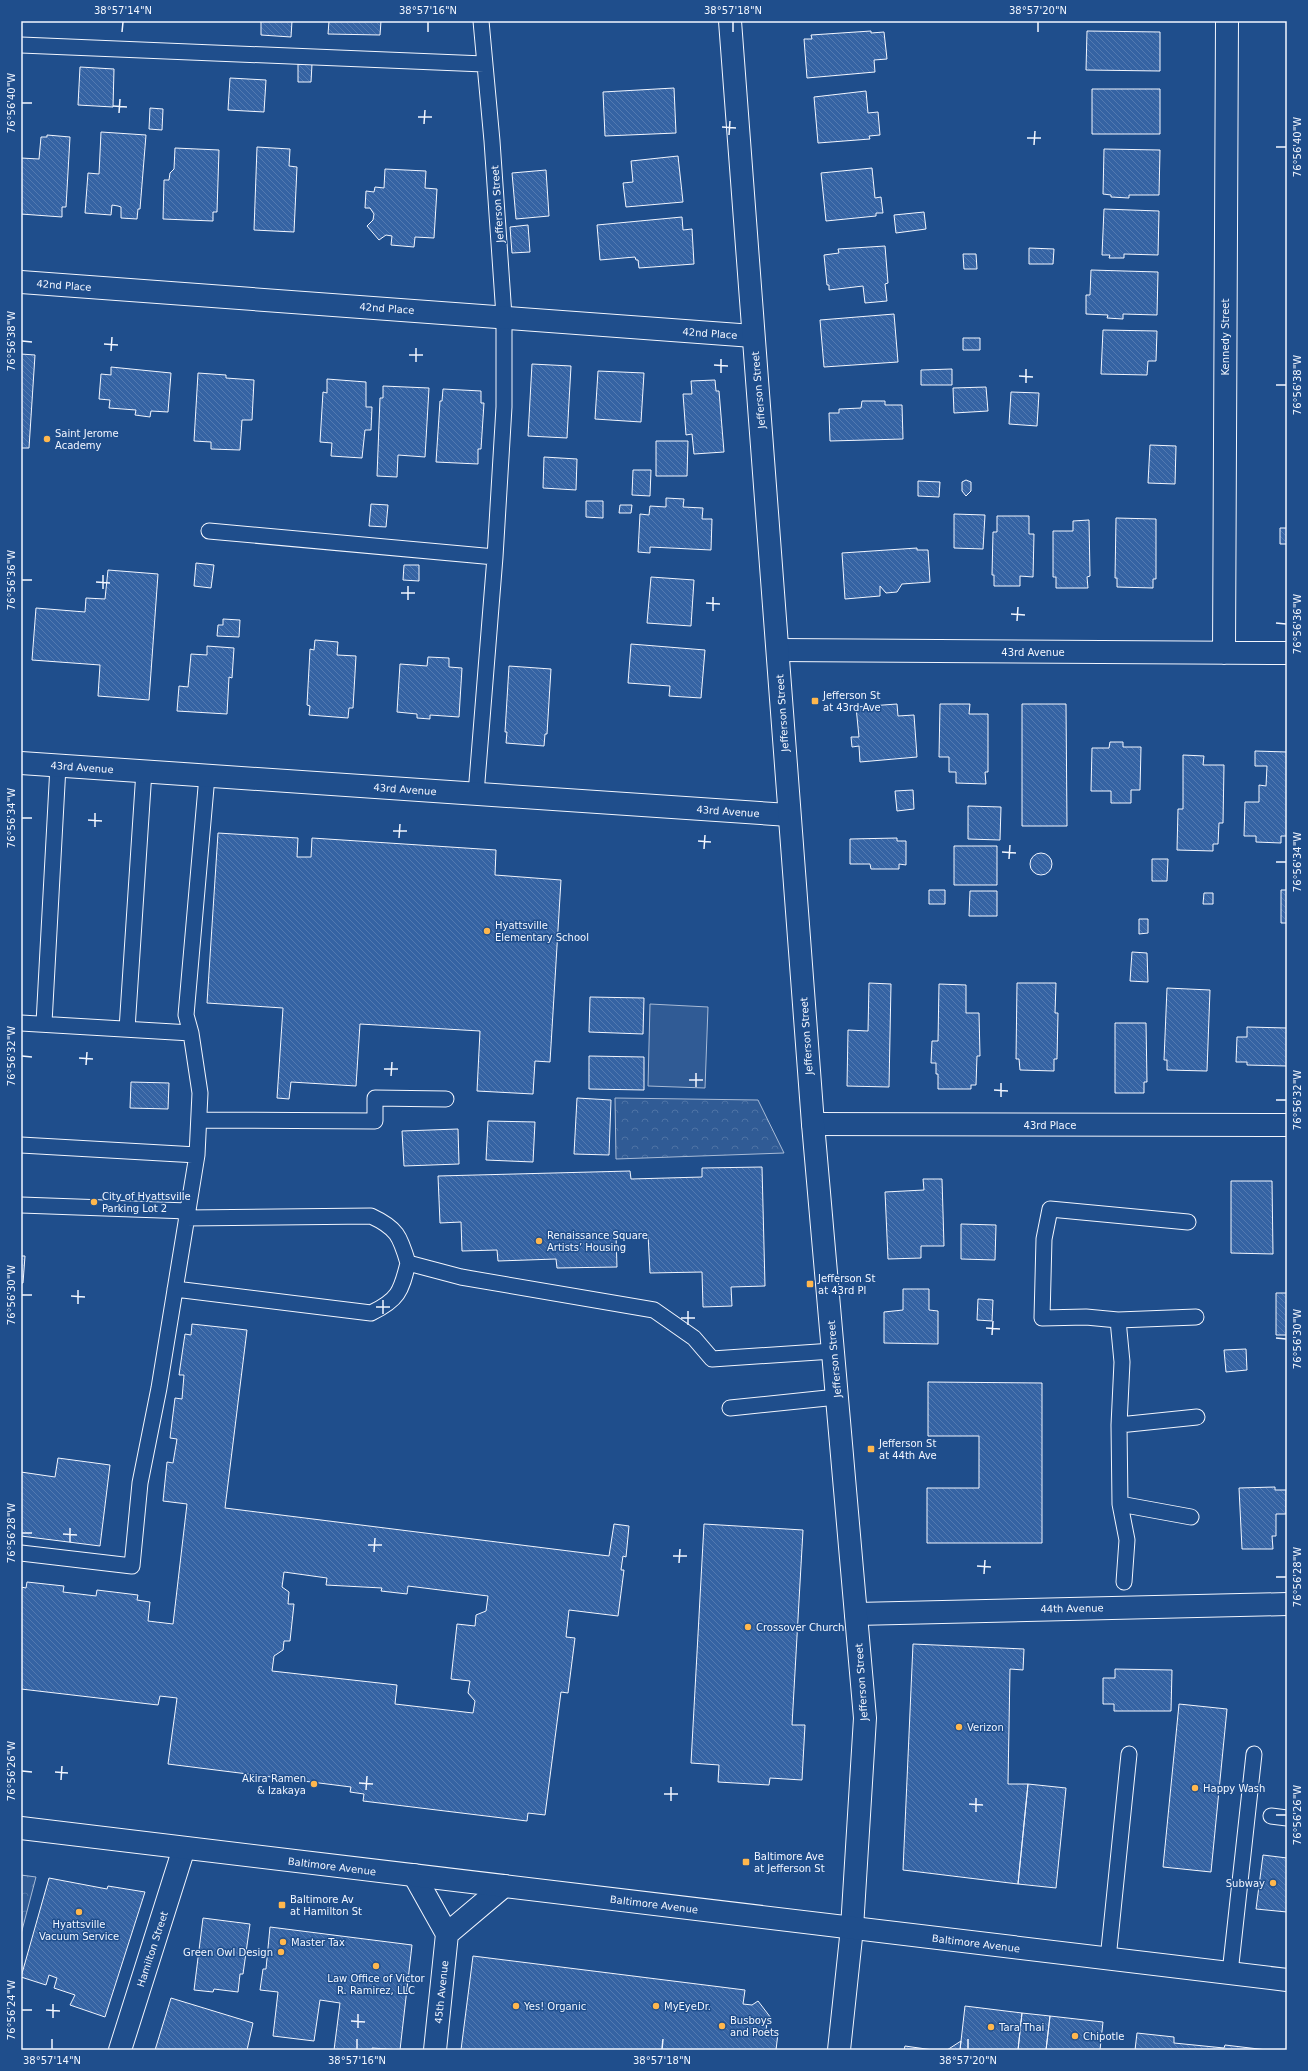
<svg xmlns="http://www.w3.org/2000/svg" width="1308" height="2071" font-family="'DejaVu Sans',sans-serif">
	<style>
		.grass { fill: #305b95; stroke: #a8bbd7 }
		.park { fill: url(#park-crowns); stroke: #a8bbd7 }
		.building { fill: url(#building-back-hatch); stroke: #f2f6ff; fill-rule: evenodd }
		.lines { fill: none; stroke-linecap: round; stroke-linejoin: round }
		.service-casing { stroke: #f2f6ff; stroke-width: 17 }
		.minor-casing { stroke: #f2f6ff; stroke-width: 24 }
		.tertiary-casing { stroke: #f2f6ff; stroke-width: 24 }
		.primary-casing { stroke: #f2f6ff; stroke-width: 24 }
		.service { stroke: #1f4e8c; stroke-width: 15 }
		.minor { stroke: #1f4e8c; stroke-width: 22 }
		.tertiary { stroke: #1f4e8c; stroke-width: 22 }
		.primary { stroke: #1f4e8c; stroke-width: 22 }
		.ticks { fill: none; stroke: #f2f6ff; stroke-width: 1.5 }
		.poi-dot { fill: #ffb74d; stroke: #1f4e8c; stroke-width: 1.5 }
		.labels { text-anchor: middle; stroke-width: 3; stroke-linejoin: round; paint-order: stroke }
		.street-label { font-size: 10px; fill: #f2f6ff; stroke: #1f4e8c }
		.poi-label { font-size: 10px; fill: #f2f6ff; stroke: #1f4e8c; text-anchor: start }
		.neatline { fill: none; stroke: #f2f6ff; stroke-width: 1.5 }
		.ticks-label { font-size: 10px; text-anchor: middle; fill: #f2f6ff }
	</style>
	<defs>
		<pattern id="park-crowns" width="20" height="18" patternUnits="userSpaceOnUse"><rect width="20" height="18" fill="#305b95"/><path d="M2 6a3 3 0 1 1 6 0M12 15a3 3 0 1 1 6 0" fill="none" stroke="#4e73a5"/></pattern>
		<pattern id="building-back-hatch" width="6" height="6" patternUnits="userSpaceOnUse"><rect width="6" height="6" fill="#3563a3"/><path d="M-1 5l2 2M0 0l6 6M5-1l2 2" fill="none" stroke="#537ab1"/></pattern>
	</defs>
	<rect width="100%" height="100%" fill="#1f4e8c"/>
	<!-- grass -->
	<path class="grass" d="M650 1004 708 1007 705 1088 648 1086Z"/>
	<!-- park -->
	<path class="park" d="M615 1098 758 1100 784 1153 616 1159Z
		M21 1875 36 1877 21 1934Z"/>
	<!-- building -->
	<path class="building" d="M261 21H292L291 37 261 35Z
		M329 21H381L380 35 328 34Z
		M871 31V33L884 32 887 59 874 60 875 72 807 78 804 39H812L811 35Z
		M1087 31 1160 32V71L1086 70Z
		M298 64H312L311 82H298Z
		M80 67 114 69 113 107 78 105Z
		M230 78 266 80 264 112 228 110Z
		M674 88 676 133 605 136 603 92Z
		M1092 89H1160V134H1092Z
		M866 91 868 113 878 112 880 135 869 136 870 139 818 143 814 97Z
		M150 108 163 109 162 130 149 129Z
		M101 132 146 135 140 209H138L137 219 121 218V207L118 206 112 205 111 215 85 213 88 173 99 174Z
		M47 135 70 137 66 207H62V217L21 214V158L39 159 41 137H47Z
		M257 147 290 149 289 166 297 167 294 232 254 230Z
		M175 148 219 150 217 212H213V221L163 219 164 180H169L170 173 174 169Z
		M1104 149 1160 150 1159 195H1129V198L1111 197V195L1103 194Z
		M678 156 683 202 626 207 623 183 633 182 631 161Z
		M872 168 875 198 881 197 883 213H876V216L826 221 821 173Z
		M385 169 426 171 425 188 437 189 434 238 415 237 414 247 391 245 392 236 386 235 379 240 367 226 373 220 374 214 370 208H365L366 191 374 192 375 187 384 188Z
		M546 170 549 216 516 219 512 173Z
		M1104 209 1159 211 1158 255 1124 254V258H1109L1110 255H1102Z
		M924 212 926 229 896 233 894 215Z
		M682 217 683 230 692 229 694 264 639 268 638 260H636L635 257 600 260 597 225Z
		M528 225 530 252 512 253 510 227Z
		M885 246 888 283 885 284 887 301 865 303 863 286 829 290V285H827L824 255 839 253 838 249Z
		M1029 248 1054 249 1053 264H1029Z
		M963 254H976L977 269H964Z
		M1091 270 1158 272 1157 315 1123 314V319L1107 318 1108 315 1086 314V295H1090Z
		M894 314 898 362 824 367 820 320Z
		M1103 330 1157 331 1156 361H1148L1147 375 1101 374Z
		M963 338H980V350H963Z
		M21 354 35 355 29 448H21Z
		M532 364 571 366 567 438 528 436Z
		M111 367 171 373 168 412 151 411 150 417 135 415 136 410 109 408 110 400 99 399 101 374 111 375Z
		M952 369V385H921V370Z
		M598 371 644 373 641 422 595 419Z
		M198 373 226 375V378L254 380 252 420H242L240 450 211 449V442L194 441Z
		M327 379 366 382V407H372L371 430H365L362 458 331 456 332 443 320 442 323 392 327 393Z
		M715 380 716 391H719L724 452 694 454 692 434 686 435 683 394H692L691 381Z
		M383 386 429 388 425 457 398 455 397 477 377 476 380 398H383Z
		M986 387 988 411 954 413 953 388Z
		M443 389 481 391V403H484L481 449H478V464L436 462 440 401H442Z
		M1011 392 1039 393 1037 426 1009 424Z
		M862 401H885V405H902L903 439 830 441 829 413H839V409L861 408Z
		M656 441H688L687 476H656Z
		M1150 445 1176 446 1175 484 1148 483Z
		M544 457 577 459 576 490 543 488Z
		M633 470H651L650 496 632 495Z
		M966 480 971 482V491L966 496 962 491V482Z
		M918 481 940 482 939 497 918 496Z
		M666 498 684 499 683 507 703 508 702 519H712L711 550 650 547V553L638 552 640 514 649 515 650 506 666 507Z
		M586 501H603V518L586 517Z
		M371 504 388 505 386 527 369 526Z
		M620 505H632L631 513H619Z
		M954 514 985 515 983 549 954 548Z
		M997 516H1029V534H1034L1033 577 1020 576V586H994V575H992L993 532H997Z
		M1116 518 1156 519V579H1153V588L1117 587V578H1115Z
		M1089 520 1090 576 1087 577 1088 588H1056V577H1053V531H1073V521Z
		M1280 528H1287V581V544H1280Z
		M917 548V550H928L930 582 902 584 897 592 886 593 880 586V596L845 599 842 553Z
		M196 563 214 565 211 588 194 586Z
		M404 565H419V581L403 580Z
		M108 570 158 574 149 700 98 696 100 665 32 660 36 608 85 612 86 598 105 599Z
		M651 577 694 580 691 626 647 623Z
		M223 619 240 620 239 637 217 636 218 625H223Z
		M315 640 338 642 337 655 356 656 353 708H349L348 718 309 715 310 706 307 705 310 649 314 650Z
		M631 644 705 650 701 698 669 696 670 686 628 683Z
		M207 646 234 648 232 678 229 677 227 714 177 711 179 686 188 687 191 654 207 655Z
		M428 657 449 658V667L462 668 459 717 430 715V719L417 718V714L397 712 400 664 427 666Z
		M509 666 551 669 547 734H545L544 746 506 743 507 732H505Z
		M897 704 898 716 914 715 917 757 860 762 859 746 852 747 851 737H859L856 707Z
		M940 704H970L969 714H988V772H985L986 784 956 783V772H949V757H939Z
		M1022 704H1066L1067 826H1022Z
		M1110 742H1123V747H1141L1140 790H1131V803H1111V791H1091L1092 748H1109Z
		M1255 751 1287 752V836H1281V843L1256 842V836H1244L1245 802H1259V785L1266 786 1267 766H1255Z
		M1183 755 1204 756 1203 765H1224L1223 823H1219L1218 844H1213V851L1177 850 1178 809H1183Z
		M913 790 914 809 897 811 895 791Z
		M968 806 1001 807 1000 840 968 839Z
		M218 833 298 838 297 857H311L312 838 496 850 495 875 561 880 550 1062 535 1061 533 1094 477 1091 480 1031 360 1024 356 1086 291 1082 289 1099 277 1098 283 1008 207 1003Z
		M897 838V841H906V865L899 864V869H871L870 864H850V839Z
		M954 846H997V885H954Z
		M1030 864a11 11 0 1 1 22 0a11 11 0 1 1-22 0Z
		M1152 859H1168L1167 881H1152Z
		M929 890H945V904H929Z
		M1281 890H1287V923H1281Z
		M970 891H997V916H969Z
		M1204 893H1213V904H1203Z
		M1139 919H1148V933L1139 934Z
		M1132 952 1147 953 1148 982 1130 981Z
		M869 983 891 984 889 1087 847 1086 848 1030 868 1031Z
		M1017 983H1056L1055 1013H1058L1057 1059H1054V1071L1020 1070 1019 1059H1016Z
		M939 984 966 985V1013H979L980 1056H977L976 1085H971V1089H938V1074H936V1063H931L932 1041H938Z
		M1167 988 1210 990 1207 1071 1167 1070V1060H1164Z
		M590 997 644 998 643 1034 589 1032Z
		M1115 1023H1146L1147 1082H1144V1093H1115Z
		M1247 1027 1287 1028V1066L1247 1065V1062H1236L1237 1037H1247Z
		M589 1056 644 1057V1090L589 1089Z
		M131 1082 169 1083 168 1109 130 1108Z
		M577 1098 611 1100 609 1155 574 1154Z
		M488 1121 535 1122 533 1162 486 1160Z
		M458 1129 459 1164 404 1166 402 1131Z
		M762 1167 765 1286 731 1287 732 1306 703 1307 702 1272 650 1273 648 1234 616 1235 617 1267 557 1268 556 1259 498 1261 497 1250 462 1251 461 1222 440 1223 438 1176 630 1171 631 1179 702 1177V1168Z
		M923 1179H942L944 1246H921V1258L888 1259 885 1192 924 1190Z
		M1231 1181H1272L1273 1254 1231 1253Z
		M961 1224 996 1225 995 1260 961 1259Z
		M21 1256H25L23 1283H21Z
		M903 1289H929V1310L938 1311V1344L884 1343V1312L903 1310Z
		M1276 1293H1287V1335H1276Z
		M978 1299 993 1300 992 1321 977 1320Z
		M192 1324 247 1330 225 1508 609 1556 614 1524 629 1526 626 1557 623 1556 621 1570H624L618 1616 569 1610 566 1637 575 1638 568 1693 561 1692 545 1815 528 1813 527 1821 363 1801 364 1794 350 1792 351 1787 168 1764 177 1698 160 1696 158 1705 21 1689V1587L26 1588 27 1582 64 1586 63 1592 96 1596 97 1590 138 1595 137 1600 150 1602 148 1621 173 1624 187 1504 163 1501 167 1462 173 1463 177 1439 170 1438 175 1398 182 1399 184 1375H179L185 1334 191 1335ZM284 1572 327 1578 326 1585 382 1588 381 1591 407 1594 408 1586 488 1596 486 1611 476 1615 475 1626 457 1624 451 1679 470 1681 468 1693 475 1701 473 1713 395 1704 397 1685 272 1671 274 1656 283 1650 284 1641H290L294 1604H288L289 1592 282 1587Z
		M1246 1349 1247 1370 1226 1372 1224 1350Z
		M928 1382 1042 1383V1543H927V1488H979V1436H928Z
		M58 1458 110 1465 100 1546 21 1536V1472L55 1477Z
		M1275 1487V1490H1286V1514H1276V1536H1272L1273 1549H1242L1239 1488Z
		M704 1524 803 1530 792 1725H805L802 1780 770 1778 769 1785 718 1782 719 1765 691 1763Z
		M913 1644 1024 1649 1023 1670 1010 1669 1008 1784H1028L1018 1884 903 1870Z
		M1115 1669 1172 1670 1171 1711H1114V1704H1103V1678H1115Z
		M1179 1704 1227 1709 1211 1872 1163 1867Z
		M1028 1784 1066 1788 1056 1888 1018 1884Z
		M1263 1855 1287 1858V1912L1256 1909Z
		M49 1878 107 1889 108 1886 145 1892 105 2017 70 2005 75 1995 54 1988 57 1978 49 1975 46 1985 21 1977Z
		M203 1918 250 1924 243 1974H240L238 1992 214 1989 213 1992 194 1990Z
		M270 1927 412 1945 400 2050 372 2048V2050H334L340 2003 320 2000 314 2041 273 2036 278 1992 260 1990 263 1969H266Z
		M473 1956 745 1990 743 2004 752 2005 758 2001 771 2018 767 2022 766 2031 778 2033 776 2050H461Z
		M171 1998 253 2023 247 2050H155Z
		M965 2006 1022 2013 1018 2050H960Z
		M1022 2013 1050 2016 1046 2050H1018Z
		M1050 2016 1103 2022 1100 2050H1046Z
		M1137 2033 1174 2037V2043L1224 2048 1225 2045 1267 2050H1135Z
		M961 2041 960 2050H947Z
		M905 2046 933 2050H904Z"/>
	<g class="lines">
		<!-- service casing -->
		<g class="service-casing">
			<path id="service" d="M21 45 484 64
				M209 531 495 557
				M476 794 495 557 504 407V316L492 141 481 21
				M21 1023 191 1033
				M44 1023 58 766
				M127 1029 144 771
				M199 1120 375 1121V1098L446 1099
				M21 1145 197 1155
				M21 1205 188 1211
				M186 1218 371 1216C397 1228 400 1236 408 1263
				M175 1289 371 1313C398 1300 401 1292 408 1263L461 1277 654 1310 694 1338 712 1359 833 1351
				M1118 1320 1196 1317
				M730 1408 837 1397
				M1119 1425 1197 1417
				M1120 1504 1191 1517
				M21 1553 132 1566 140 1483 159 1388 197 1155 200 1093 191 1033 186 1015 207 776
				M1124 1582 1127 1540 1120 1504 1119 1425 1122 1362 1118 1320 1086 1317 1042 1318 1044 1239 1050 1209 1188 1222
				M1271 1816 1287 1818
				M1108 1959 1129 1754
				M1230 1973 1254 1754"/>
		</g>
		<!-- minor casing -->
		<g class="minor-casing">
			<path id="minor" d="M21 282 753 336
				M778 650 1287 653
				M1224 653 1227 21
				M21 763 789 815
				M813 1124 1287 1125
				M856 1614 1287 1604
				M414 1875 447 1934 435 2050
				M447 1934 504 1886
				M120 2050 184 1848
				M839 2050 852 1928"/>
		</g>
		<!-- tertiary casing -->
		<g class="tertiary-casing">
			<path id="tertiary" d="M730 21 813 1124 865 1718 852 1928"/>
		</g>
		<!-- primary casing -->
		<g class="primary-casing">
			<path id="primary" d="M21 1828 1287 1980"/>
		</g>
		<!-- service -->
		<use href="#service" class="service"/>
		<!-- minor -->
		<use href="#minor" class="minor"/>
		<!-- tertiary -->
		<use href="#tertiary" class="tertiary"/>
		<!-- primary -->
		<use href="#primary" class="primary"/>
	</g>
	<!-- ticks -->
	<path class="ticks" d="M122 32 123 22M428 32V22M733 32V22M1038 32V22M22 103H32M113 106 127 107M119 113 120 99M418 117H432M424 124 425 110M722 127 736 128M729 135 730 121M1027 138H1041M1034 145 1035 131M1276 147H1286M22 341 32 342M104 344 118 345M111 351 112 337M409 355H423M416 362V348M714 365 728 366M721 373V359M1019 376 1033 377M1026 383V369M1276 385H1286M22 580H32M96 582 110 583M103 589V575M401 593H415M408 600V586M706 603 720 604M713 611V597M1011 614 1025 615M1017 621 1018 607M1276 623 1286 624M22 818H32M88 820 102 821M95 827V813M393 831H407M399 838 400 824M698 841 711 842M704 849 705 835M1002 852 1016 853M1009 859 1010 845M1276 862H1286M22 1056 32 1057M79 1058 93 1059M86 1065 87 1052M384 1069H398M391 1076 392 1062M689 1080H703M696 1087V1073M994 1090 1008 1091M1001 1097V1083M1276 1100H1286M22 1295H32M71 1296 85 1297M78 1304V1290M376 1307H390M383 1314V1300M681 1318H695M688 1325V1311M986 1328 1000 1329M992 1335 993 1321M1276 1338 1286 1339M22 1533H32M63 1534 77 1535M70 1542V1528M368 1545H382M374 1552 375 1538M673 1556H687M679 1563 680 1549M977 1566 991 1567M984 1574 985 1560M1276 1577H1286M22 1771 32 1772M55 1772 68 1773M61 1780 62 1766M359 1783 373 1784M366 1790 367 1776M664 1794H678M671 1801V1787M969 1804 983 1805M976 1812V1798M1276 1815H1286M22 2010H32M46 2010 60 2011M53 2018V2004M351 2021 365 2022M358 2028V2014M52 2049V2039M357 2049V2039M662 2049 663 2039M968 2049V2039"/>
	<!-- markers -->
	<g class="poi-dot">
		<circle cx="47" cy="439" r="4"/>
		<rect x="811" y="697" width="8" height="8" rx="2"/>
		<circle cx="487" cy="931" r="4"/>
		<circle cx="94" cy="1202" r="4"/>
		<circle cx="539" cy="1241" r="4"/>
		<rect x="806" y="1280" width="8" height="8" rx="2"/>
		<rect x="867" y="1445" width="8" height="8" rx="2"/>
		<circle cx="748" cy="1627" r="4"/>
		<circle cx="959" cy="1727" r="4"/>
		<circle cx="314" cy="1784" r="4"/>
		<circle cx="1195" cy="1788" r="4"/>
		<rect x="742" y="1858" width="8" height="8" rx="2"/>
		<circle cx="1273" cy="1883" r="4"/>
		<rect x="278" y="1901" width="8" height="8" rx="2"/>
		<circle cx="79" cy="1912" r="4"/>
		<circle cx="283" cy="1942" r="4"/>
		<circle cx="281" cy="1952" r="4"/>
		<circle cx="376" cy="1966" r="4"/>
		<circle cx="516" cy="2006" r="4"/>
		<circle cx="656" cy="2006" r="4"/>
		<circle cx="722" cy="2026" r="4"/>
		<circle cx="991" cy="2027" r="4"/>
		<circle cx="1075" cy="2036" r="4"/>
	</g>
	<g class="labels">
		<!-- street labels -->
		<g class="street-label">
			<text transform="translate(497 204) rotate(-94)" y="4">Jefferson Street</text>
			<text transform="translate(64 285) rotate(4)" y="4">42nd Place</text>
			<text transform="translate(387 308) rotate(4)" y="4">42nd Place</text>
			<text transform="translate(710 333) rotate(4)" y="4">42nd Place</text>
			<text transform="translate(1225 337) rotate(-90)" y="4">Kennedy Street</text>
			<text transform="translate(758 390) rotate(-95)" y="4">Jefferson Street</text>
			<text x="1033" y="656">43rd Avenue</text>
			<text transform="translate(782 713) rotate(-94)" y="4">Jefferson Street</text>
			<text transform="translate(82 767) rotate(4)" y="4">43rd Avenue</text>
			<text transform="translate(405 789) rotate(4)" y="4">43rd Avenue</text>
			<text transform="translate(728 811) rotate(4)" y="4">43rd Avenue</text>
			<text transform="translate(806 1036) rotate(-94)" y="4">Jefferson Street</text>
			<text x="1050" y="1129">43rd Place</text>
			<text transform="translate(834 1359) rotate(-95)" y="4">Jefferson Street</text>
			<text transform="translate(1072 1608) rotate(-1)" y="4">44th Avenue</text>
			<text transform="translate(861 1682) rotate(-94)" y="4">Jefferson Street</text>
			<text transform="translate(332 1866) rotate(7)" y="4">Baltimore Avenue</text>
			<text transform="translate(654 1904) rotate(7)" y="4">Baltimore Avenue</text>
			<text transform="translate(976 1943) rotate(7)" y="4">Baltimore Avenue</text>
			<text transform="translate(152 1949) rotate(-72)" y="4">Hamilton Street</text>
			<text transform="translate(441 1992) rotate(-84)" y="4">45th Avenue</text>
		</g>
		<!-- poi labels -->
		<g class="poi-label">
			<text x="55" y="437">Saint Jerome<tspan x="55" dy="12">Academy</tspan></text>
			<text x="823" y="699">Jefferson St<tspan x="823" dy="12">at 43rd Ave</tspan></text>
			<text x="495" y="929">Hyattsville<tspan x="495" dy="12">Elementary School</tspan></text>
			<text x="102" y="1200">City of Hyattsville<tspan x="102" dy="12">Parking Lot 2</tspan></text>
			<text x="547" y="1239">Renaissance Square<tspan x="547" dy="12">Artists’ Housing</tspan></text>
			<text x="818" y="1282">Jefferson St<tspan x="818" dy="12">at 43rd Pl</tspan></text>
			<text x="879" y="1447">Jefferson St<tspan x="879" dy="12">at 44th Ave</tspan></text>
			<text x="756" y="1631">Crossover Church</text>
			<text x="967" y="1731">Verizon</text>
			<text x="306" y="1782" text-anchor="end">Akira Ramen<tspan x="306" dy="12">&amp; Izakaya</tspan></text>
			<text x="1203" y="1792">Happy Wash</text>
			<text x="754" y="1860">Baltimore Ave<tspan x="754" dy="12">at Jefferson St</tspan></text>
			<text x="1265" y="1887" text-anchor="end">Subway</text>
			<text x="290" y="1903">Baltimore Av<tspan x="290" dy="12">at Hamilton St</tspan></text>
			<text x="79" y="1928" text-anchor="middle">Hyattsville<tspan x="79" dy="12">Vacuum Service</tspan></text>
			<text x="291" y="1946">Master Tax</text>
			<text x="273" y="1956" text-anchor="end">Green Owl Design</text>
			<text x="376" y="1982" text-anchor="middle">Law Office of Victor<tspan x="376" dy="12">R. Ramirez, LLC</tspan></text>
			<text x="524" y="2010">Yes! Organic</text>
			<text x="664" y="2010">MyEyeDr.</text>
			<text x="730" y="2024">Busboys<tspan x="730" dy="12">and Poets</tspan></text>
			<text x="999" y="2031">Tara Thai</text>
			<text x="1083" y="2040">Chipotle</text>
		</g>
	</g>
	<!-- border -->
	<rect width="1308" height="2071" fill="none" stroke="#1f4e8c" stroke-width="44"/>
	<rect x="22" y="22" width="1264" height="2027" class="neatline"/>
	<g class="ticks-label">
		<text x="123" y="14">38°57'14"N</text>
		<text x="428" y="14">38°57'16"N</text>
		<text x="733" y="14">38°57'18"N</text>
		<text x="1038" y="14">38°57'20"N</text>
		<text transform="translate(11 103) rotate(-90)" y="4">76°56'40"W</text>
		<text transform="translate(1297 147) rotate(-90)" y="4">76°56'40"W</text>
		<text transform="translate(11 341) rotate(-90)" y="4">76°56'38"W</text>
		<text transform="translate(1297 385) rotate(-90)" y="4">76°56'38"W</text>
		<text transform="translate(11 580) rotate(-90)" y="4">76°56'36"W</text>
		<text transform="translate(1297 624) rotate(-90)" y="4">76°56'36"W</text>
		<text transform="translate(11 818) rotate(-90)" y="4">76°56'34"W</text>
		<text transform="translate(1297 862) rotate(-90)" y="4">76°56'34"W</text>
		<text transform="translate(11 1056) rotate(-90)" y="4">76°56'32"W</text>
		<text transform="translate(1297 1100) rotate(-90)" y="4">76°56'32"W</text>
		<text transform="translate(11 1295) rotate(-90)" y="4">76°56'30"W</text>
		<text transform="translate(1297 1339) rotate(-90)" y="4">76°56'30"W</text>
		<text transform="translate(11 1533) rotate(-90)" y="4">76°56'28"W</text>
		<text transform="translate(1297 1577) rotate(-90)" y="4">76°56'28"W</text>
		<text transform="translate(11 1771) rotate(-90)" y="4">76°56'26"W</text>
		<text transform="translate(1297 1815) rotate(-90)" y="4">76°56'26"W</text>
		<text transform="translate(11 2010) rotate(-90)" y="4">76°56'24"W</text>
		<text x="52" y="2064">38°57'14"N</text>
		<text x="357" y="2064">38°57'16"N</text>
		<text x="662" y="2064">38°57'18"N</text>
		<text x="968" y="2064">38°57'20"N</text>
	</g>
</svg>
